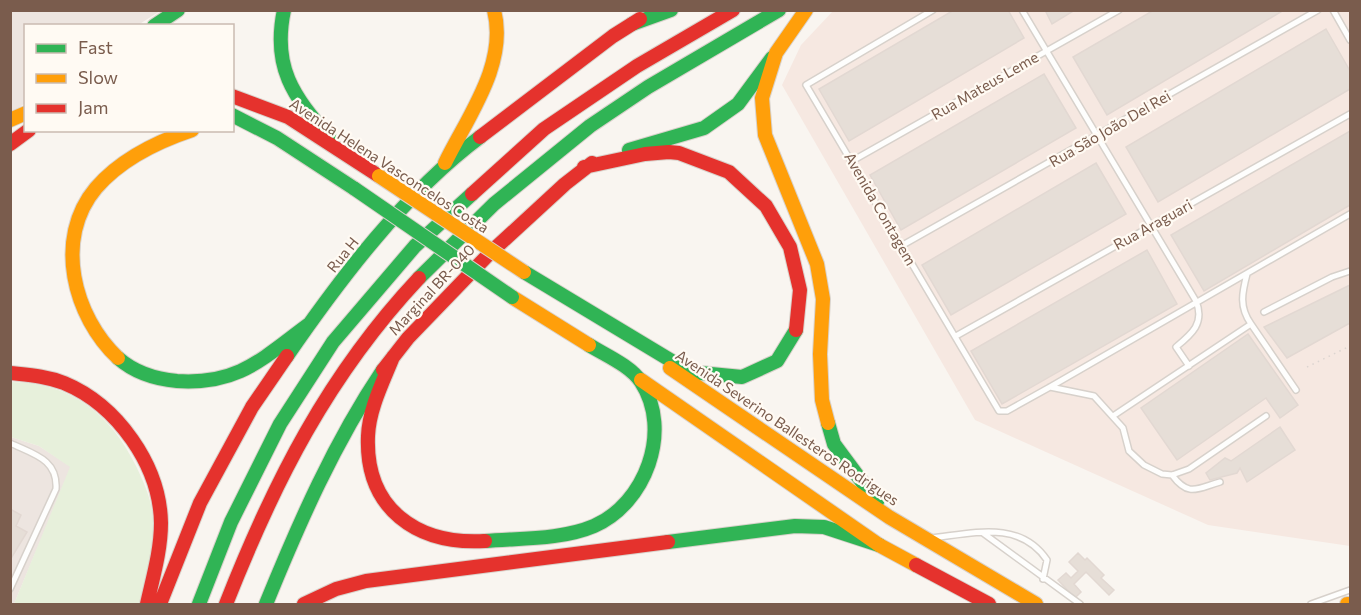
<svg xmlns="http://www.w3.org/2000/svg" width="1361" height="615" font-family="Commissioner,sans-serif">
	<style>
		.commercial { fill: #f6e8e1 }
		.industrial { fill: #ede5e0 }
		.green { fill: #e7f0db }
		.building { fill: #e6ded7; stroke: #e2d8d2; stroke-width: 1.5 }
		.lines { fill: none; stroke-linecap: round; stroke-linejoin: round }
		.lane-casing { stroke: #d7d1cb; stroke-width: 8 }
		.fast-casing { stroke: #d9d2cb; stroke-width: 16 }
		.slow-casing { stroke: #d9d2cb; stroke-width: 16 }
		.jam-casing { stroke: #d9d2cb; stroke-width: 16 }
		.path { stroke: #dcd5d0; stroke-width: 1.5; stroke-dasharray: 1.5 4.5; stroke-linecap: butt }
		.lane { stroke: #fefefd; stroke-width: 5 }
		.fast { stroke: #30b455; stroke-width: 14 }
		.slow { stroke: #ff9f0a; stroke-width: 14 }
		.jam { stroke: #e5322d; stroke-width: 14 }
		.fast-bridge-casing { stroke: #dad1cc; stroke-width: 16; stroke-linecap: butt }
		.slow-bridge-casing { stroke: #dad1cc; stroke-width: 16; stroke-linecap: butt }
		.fast-bridge { stroke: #30b455; stroke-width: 14 }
		.slow-bridge { stroke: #ff9f0a; stroke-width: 14 }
		.labels { text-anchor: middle; stroke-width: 4.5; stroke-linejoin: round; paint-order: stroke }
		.street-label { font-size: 15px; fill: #7a5c4d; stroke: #fffaf3 }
	</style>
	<rect width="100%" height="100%" fill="#f9f5f0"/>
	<!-- commercial -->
	<path class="commercial" d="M833 11H1350V546L1208 525 975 420 782 85 801 45Z"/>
	<!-- industrial -->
	<path class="industrial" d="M11 11H160L138 25 26 26 25 103 11 114Z
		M11 437 39 446 71 467 14 604H11Z"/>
	<!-- green -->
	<path class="green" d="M11 382C71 382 111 415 136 466 144 483 152 500 153 519 156 549 148 576 140 604H14L70 467 39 446 11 437Z"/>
	<!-- building -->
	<path class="building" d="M954 10H1008L1024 38 849 141 819 89Z
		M1045 10H1075L1052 24Z
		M1154 10H1284L1107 115 1073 57Z
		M1326 29 1350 71V89L1158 202 1126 147Z
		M1044 74 1076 128 901 230 870 175Z
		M1350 131V205L1204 291 1171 235Z
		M1096 163 1126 214 951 315 922 265Z
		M1147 250 1177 304 1002 404 971 351Z
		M1350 285V323L1287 358 1264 327Z
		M1248 334 1298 405 1280 418 1266 398 1177 460 1141 408Z
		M1280 427 1295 450 1247 482 1240 468 1237 473 1210 480 1206 473 1225 458 1231 461Z
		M10 509 21 515 16 526 27 532 10 560Z
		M1078 553 1085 560 1087 558 1104 575 1101 578 1114 590 1109 595 1086 572 1074 584 1081 592 1075 598 1058 580 1066 573 1071 578 1078 571 1069 562Z"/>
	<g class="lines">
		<!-- lane casing -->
		<g class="lane-casing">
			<path id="lane" d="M933 10 806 85 999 411H1007L1050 387 1350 214
				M1022 10 1196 301C1205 323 1192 334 1176 347L1189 366
				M1333 10 1350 40
				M852 161 1119 10
				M901 246 1318 10
				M1264 312 1332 277 1350 271
				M1251 324 1296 390
				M956 336 1350 114
				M1050 387 1094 396 1123 428 1129 451 1144 465 1162 474 1172 475 1189 469 1266 416
				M1113 416 1251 324C1239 307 1242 293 1247 274
				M10 443C33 454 58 459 56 489L10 589
				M1172 475C1189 498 1198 488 1220 482
				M983 533 1080 604
				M932 538C974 533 1020 520 1047 560L1043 579
				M1311 604 1350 590"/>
		</g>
		<!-- fast casing -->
		<g class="fast-casing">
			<path id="fast" d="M284 10C272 67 293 96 329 137
				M632 24 671 10
				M154 26 178 10
				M232 115 277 138 355 189
				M629 150 704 128 738 104 772 58
				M524 272 690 372 742 377 777 361 796 330
				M419 278 494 204 590 126 648 87 779 10
				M287 356C340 279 405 193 480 137
				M118 358C135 373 155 379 177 381 238 385 262 359 308 325
				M828 423 834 444 877 502
				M485 541C520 538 561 540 594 526 645 504 673 431 641 382 631 366 605 355 589 345
				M668 542 795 526 824 527 879 545
				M199 604 231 522 280 424 333 342 415 246 472 194
				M266 604C299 523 334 443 383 370"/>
		</g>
		<!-- slow casing -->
		<g class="slow-casing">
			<path id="slow" d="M776 53 762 98 765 135 817 264 823 299 820 354 822 400 828 423
				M776 53 806 10
				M10 120 26 113
				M445 163C468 116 508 64 494 10
				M512 297 589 345
				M118 358C74 317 53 239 96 188 121 159 156 142 192 130
				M670 368 889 517 1036 604
				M641 380 879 545 916 565
				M1347 604H1350"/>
		</g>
		<!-- jam casing -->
		<g class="jam-casing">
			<path id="jam" d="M232 96 288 117 379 176
				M480 137 613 36 640 19
				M10 144 29 130
				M584 167 645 154 669 152 679 153 729 172 766 206 790 247 800 290 796 330
				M472 194 544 129 637 66 733 10
				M393 357C383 382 369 409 368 436 365 509 417 545 485 541
				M383 370 408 338 490 253 565 184 592 163
				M10 373C28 375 46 376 64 383 117 405 160 465 161 523 161 550 153 577 147 604
				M916 565 989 604
				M160 604 200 503 252 407 287 356
				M226 604C274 482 328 375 419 278
				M304 604 336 589 366 581 668 542"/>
		</g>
		<!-- path -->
		<path class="path" d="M1307 367 1350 346"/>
		<!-- lane -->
		<use href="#lane" class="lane"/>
		<!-- fast -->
		<use href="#fast" class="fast"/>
		<!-- slow -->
		<use href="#slow" class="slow"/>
		<!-- jam -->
		<use href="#jam" class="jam"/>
		<!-- fast-bridge casing -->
		<g class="fast-bridge-casing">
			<path id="fast-bridge" d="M355 189 512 297"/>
		</g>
		<!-- slow-bridge casing -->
		<g class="slow-bridge-casing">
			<path id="slow-bridge" d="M379 176 524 272"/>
		</g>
		<!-- fast-bridge -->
		<use href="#fast-bridge" class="fast-bridge"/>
		<!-- slow-bridge -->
		<use href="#slow-bridge" class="slow-bridge"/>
	</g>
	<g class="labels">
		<!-- street labels -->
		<g class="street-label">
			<text transform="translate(985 86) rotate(-30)" y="5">Rua Mateus Leme</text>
			<text transform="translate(1110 129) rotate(-30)" y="5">Rua São João Del Rei</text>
			<text transform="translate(389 166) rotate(33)" y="5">Avenida Helena Vasconcelos Costa</text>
			<text transform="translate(880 209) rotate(60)" y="5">Avenida Contagem</text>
			<text transform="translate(1153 225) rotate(-29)" y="5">Rua Araguari</text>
			<text transform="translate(343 255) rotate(-51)" y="5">Rua H</text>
			<text transform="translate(432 290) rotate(-47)" y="5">Marginal BR-040</text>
			<text transform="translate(787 428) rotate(34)" y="5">Avenida Severino Ballesteros Rodrigues</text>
		</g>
	</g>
	<!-- border -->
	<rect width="1361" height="615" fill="none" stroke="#7a5c4d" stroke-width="24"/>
	<!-- legend -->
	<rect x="24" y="24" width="210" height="108" fill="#fffaf3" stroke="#cabbb1" stroke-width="1.5"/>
	<rect x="36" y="44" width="30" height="9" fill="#30b455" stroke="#cabbb1" stroke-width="1.5"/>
	<text x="78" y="54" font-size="18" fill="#7a5c4d">Fast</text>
	<rect x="36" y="74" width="30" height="9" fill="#ff9f0a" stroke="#cabbb1" stroke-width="1.5"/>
	<text x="78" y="84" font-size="18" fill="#7a5c4d">Slow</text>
	<rect x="36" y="104" width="30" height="9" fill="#e5322d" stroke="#cabbb1" stroke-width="1.5"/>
	<text x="78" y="114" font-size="18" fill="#7a5c4d">Jam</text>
</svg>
